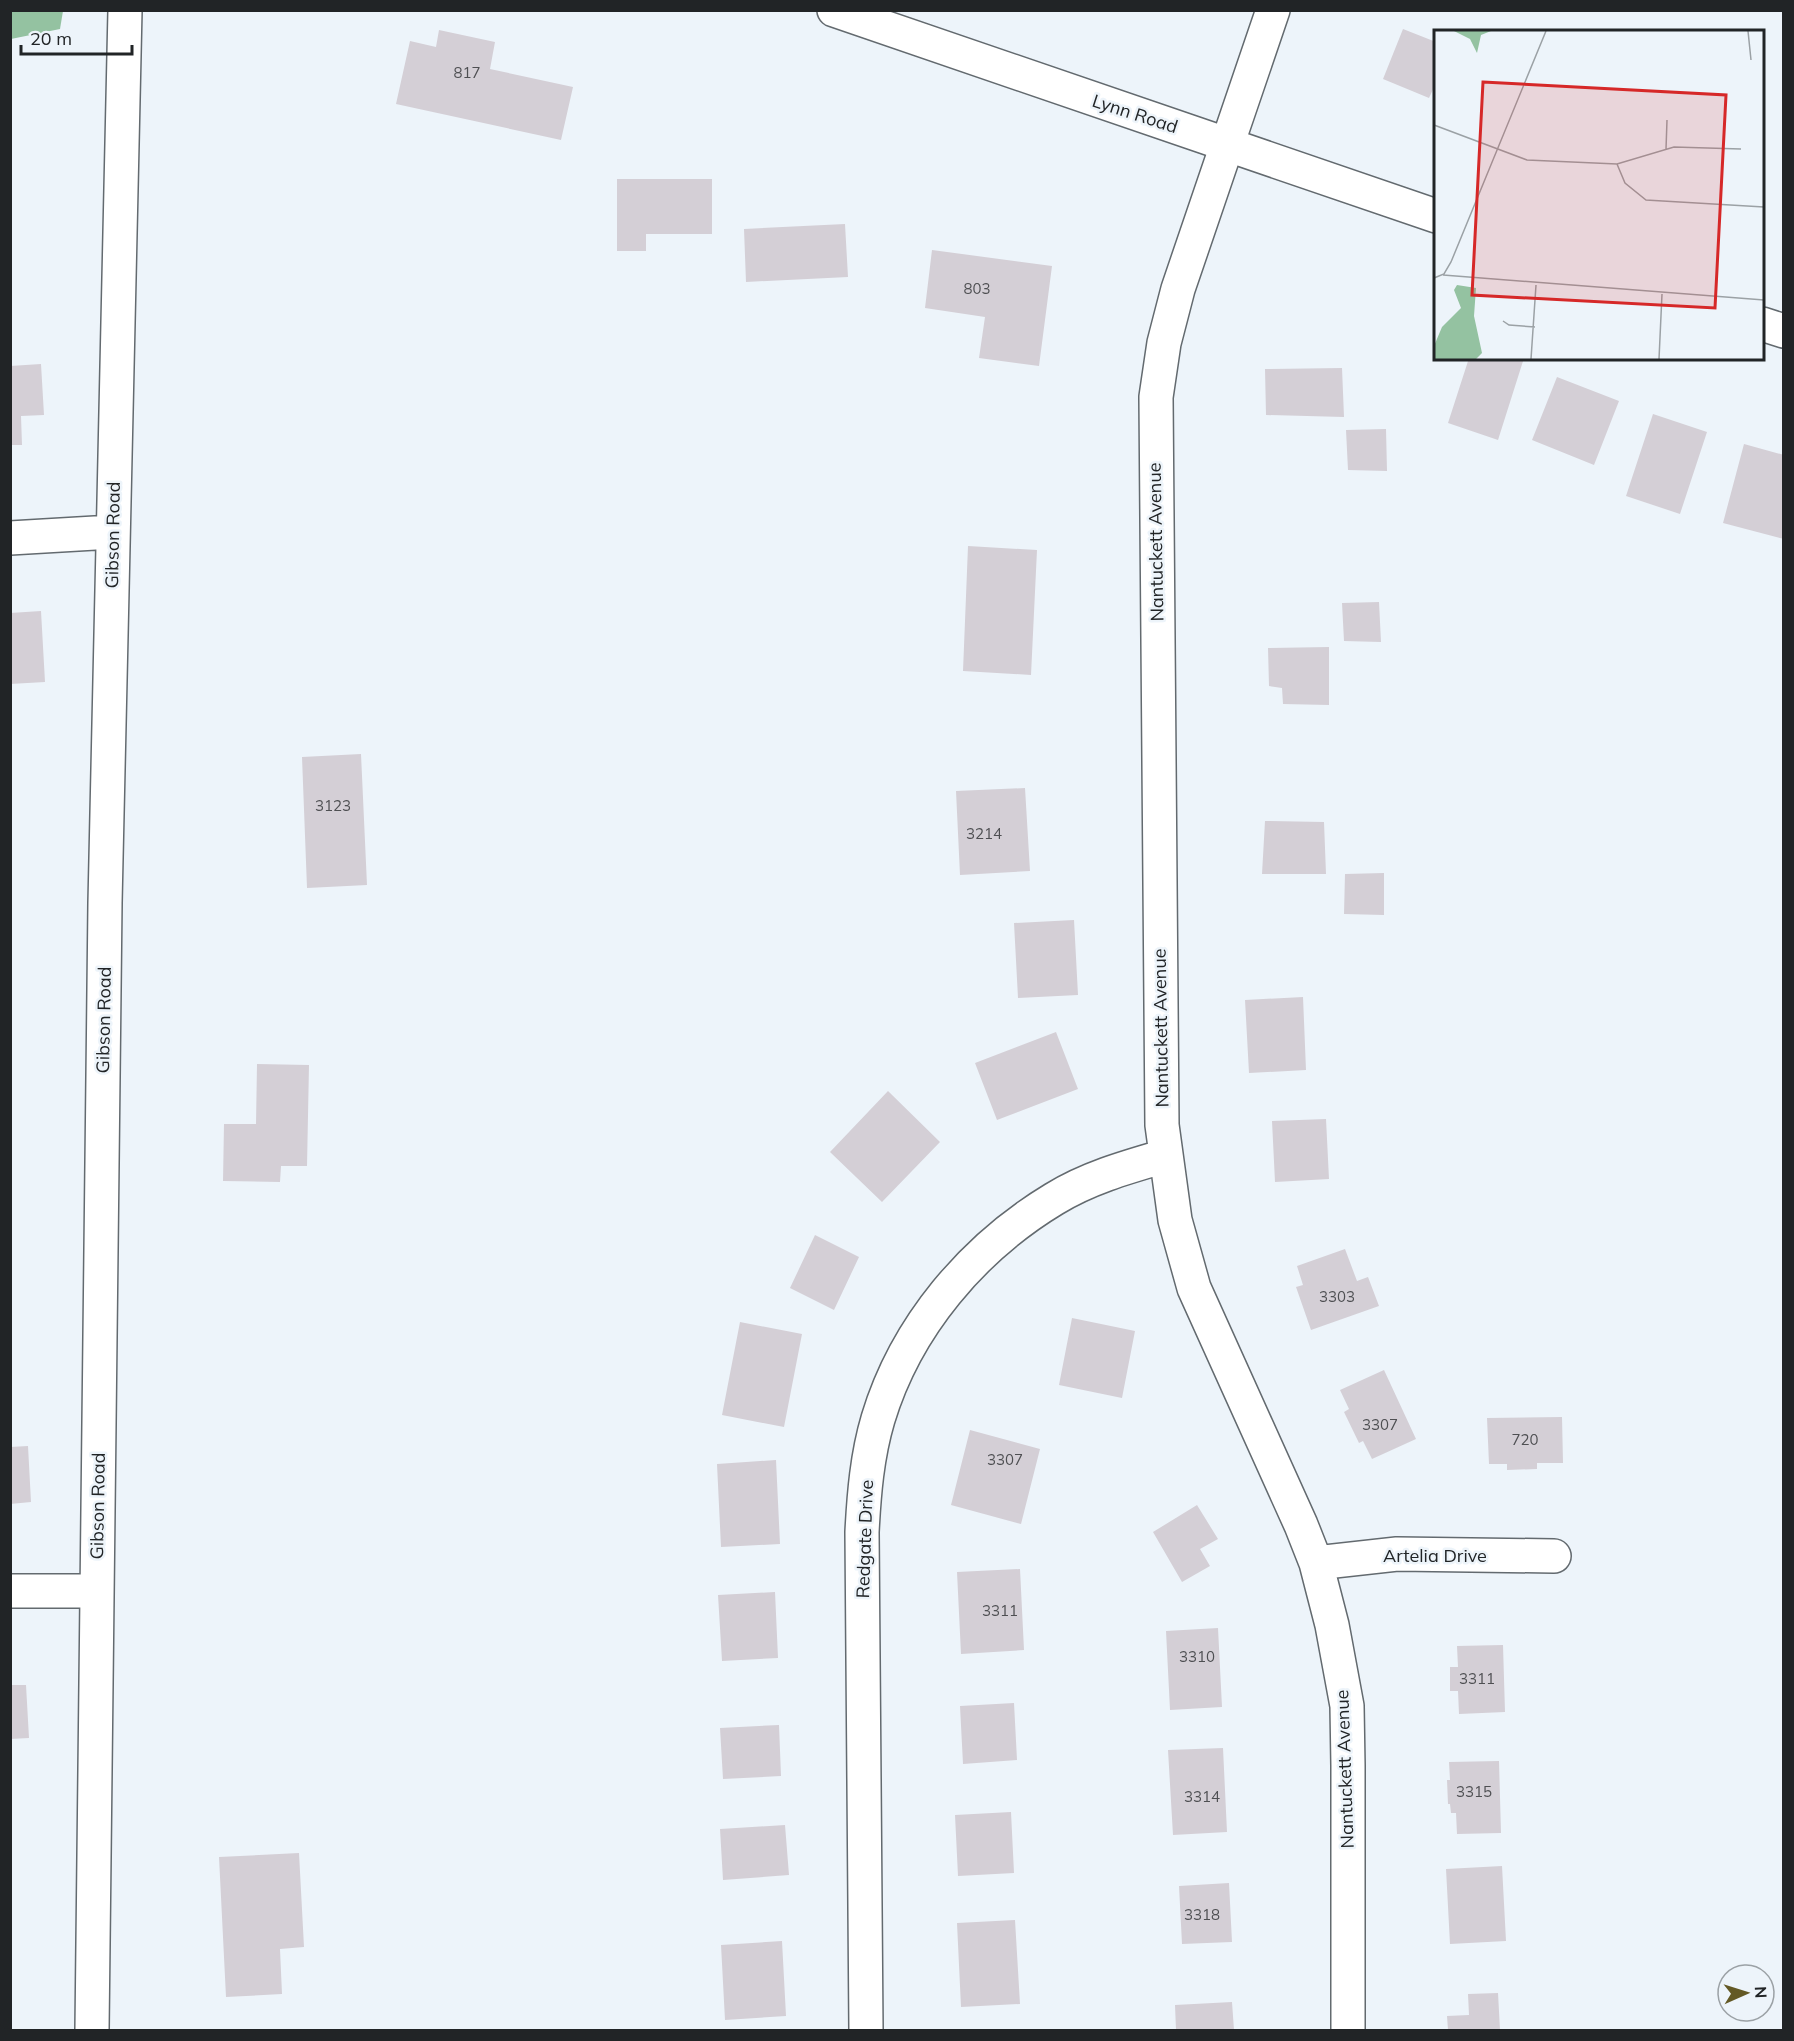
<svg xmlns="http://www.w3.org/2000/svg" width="1794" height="2041" font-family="Mulish,sans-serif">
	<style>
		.forest { fill: #94c2a1 }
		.building { fill: #d4cfd6 }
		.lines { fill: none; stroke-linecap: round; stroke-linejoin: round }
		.minor-casing { stroke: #636a6f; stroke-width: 36 }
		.tertiary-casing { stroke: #636a6f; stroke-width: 36 }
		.minor { stroke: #fff; stroke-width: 33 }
		.tertiary { stroke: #fff; stroke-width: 33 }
		.labels { text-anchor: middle; stroke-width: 5; stroke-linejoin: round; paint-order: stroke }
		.number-label { font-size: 15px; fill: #4e4f52 }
		.street-label { font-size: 18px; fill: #212426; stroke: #edf4fa }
		.inset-road { fill: none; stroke: #9ba1a5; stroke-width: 1.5 }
		.view { fill: #d62828; fill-opacity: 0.15; stroke: #d62828; stroke-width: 3 }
		.inset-edge { fill: none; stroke: #212426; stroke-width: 3 }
	</style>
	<rect width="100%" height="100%" fill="#edf4fa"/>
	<!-- forest -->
	<path class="forest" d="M11 10 63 11 60 29 11 39Z"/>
	<!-- building -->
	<path class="building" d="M1403 29 1436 42V83L1429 98 1383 79Z
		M439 30 495 42 490 69 573 87 561 140 396 104 410 41 436 47Z
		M617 179H712V234H646V251H617Z
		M845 224 848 277 746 282 744 229Z
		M932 250 1052 266 1039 366 979 358 985 317 925 308Z
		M1469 358H1524L1498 440 1448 423Z
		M41 364 44 415 21 416 22 445H10V366Z
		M1342 368 1344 417 1266 415 1265 369Z
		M1557 377 1619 401 1594 465 1532 440Z
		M1653 414 1707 432 1680 514 1626 496Z
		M1386 429 1387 471 1348 470 1346 430Z
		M1744 444 1784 455V539L1723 523Z
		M968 546 1037 550 1031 675 963 671Z
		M1379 602 1381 642 1344 641 1342 603Z
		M41 611 45 682 10 684V613Z
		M1329 647V705L1283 704 1282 688 1269 686 1268 648Z
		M361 754 367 885 307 888 302 757Z
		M1025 788 1030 871 960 875 956 791Z
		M1265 821 1324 822 1326 874H1262Z
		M1384 873V915L1344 914 1345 874Z
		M1074 920 1078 995 1018 998 1014 923Z
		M1303 997 1306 1070 1249 1073 1245 1000Z
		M1056 1032 1078 1089 997 1120 975 1063Z
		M257 1064 309 1065 307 1166H281L280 1182 223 1181 224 1124H256Z
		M888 1091 940 1142 882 1202 830 1152Z
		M1326 1119 1329 1179 1275 1182 1272 1121Z
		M815 1235 859 1257 834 1310 790 1288Z
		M1345 1249 1357 1281 1368 1277 1379 1306 1311 1330 1296 1287 1303 1285 1297 1266Z
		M1072 1318 1135 1331 1122 1398 1059 1385Z
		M740 1322 802 1334 784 1427 722 1415Z
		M1384 1370 1416 1439 1372 1459 1363 1441 1359 1443 1344 1412 1349 1409 1340 1390Z
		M1562 1417 1563 1463H1537V1469L1507 1470V1464H1489L1487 1418Z
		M970 1430 1040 1449 1021 1524 951 1505Z
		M28 1446 31 1502 10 1504V1447Z
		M776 1460 780 1544 721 1547 717 1464Z
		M1197 1505 1218 1539 1200 1549 1210 1566 1182 1582 1153 1532Z
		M1020 1569 1024 1650 961 1654 957 1572Z
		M775 1592 778 1658 722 1661 718 1595Z
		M1218 1628 1222 1707 1170 1710 1166 1631Z
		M1503 1645 1505 1712 1459 1714 1458 1691H1450V1667H1458L1457 1646Z
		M10 1685H26L29 1738 10 1739Z
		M1014 1703 1017 1760 963 1764 960 1706Z
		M779 1725 781 1776 723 1779 720 1728Z
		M1223 1748 1227 1832 1173 1835 1168 1750Z
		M1499 1761 1501 1833 1457 1834 1456 1813H1451L1450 1804H1448L1447 1780H1450L1449 1762Z
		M1011 1812 1014 1873 958 1876 955 1815Z
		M785 1825 789 1875 723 1880 720 1829Z
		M299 1853 304 1947 280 1949 282 1994 226 1997 219 1857Z
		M1502 1866 1506 1941 1450 1944 1446 1869Z
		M1229 1883 1232 1942 1182 1944 1179 1886Z
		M1015 1920 1020 2004 961 2007 957 1923Z
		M782 1941 786 2016 725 2020 721 1945Z
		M1498 1993 1500 2030H1448L1447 2016 1469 2015 1468 1994Z
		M1232 2002 1234 2030H1176L1175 2005Z"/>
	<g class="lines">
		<!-- minor casing -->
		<g class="minor-casing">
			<path id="minor" d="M1273 10 1178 289 1164 343 1156 397 1162 1125 1175 1220 1194 1288 1301 1525 1316 1563 1332 1625 1347 1706 1348 1766V2030
				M10 538 112 532
				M1316 1563 1397 1554 1554 1556
				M10 1591H97
				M92 2030 105 903 125 10
				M866 2030 862 1532C864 1494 867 1456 878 1419 906 1326 973 1248 1054 1199 1088 1178 1127 1167 1165 1156"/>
		</g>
		<!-- tertiary casing -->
		<g class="tertiary-casing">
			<path id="tertiary" d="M834 10 1436 216
				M1762 324 1784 331"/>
		</g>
		<!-- minor -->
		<use href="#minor" class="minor"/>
		<!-- tertiary -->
		<use href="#tertiary" class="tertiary"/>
	</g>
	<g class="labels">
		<!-- number labels -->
		<g class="number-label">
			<text x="467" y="78">817</text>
			<text x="977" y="294">803</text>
			<text x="333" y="811">3123</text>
			<text x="984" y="839">3214</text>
			<text x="1337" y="1302">3303</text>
			<text x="1380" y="1430">3307</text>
			<text x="1525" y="1445">720</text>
			<text x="1005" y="1465">3307</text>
			<text x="1000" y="1616">3311</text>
			<text x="1197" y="1662">3310</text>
			<text x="1477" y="1684">3311</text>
			<text x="1474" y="1797">3315</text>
			<text x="1202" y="1802">3314</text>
			<text x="1202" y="1920">3318</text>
		</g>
		<!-- street labels -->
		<g class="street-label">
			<text transform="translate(1135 114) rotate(18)" y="6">Lynn Road</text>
			<text transform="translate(113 535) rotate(-89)" y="6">Gibson Road</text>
			<text transform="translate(1156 542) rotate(-91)" y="6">Nantuckett Avenue</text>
			<text transform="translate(104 1020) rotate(-89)" y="6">Gibson Road</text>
			<text transform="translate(1161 1028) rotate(-91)" y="6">Nantuckett Avenue</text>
			<text transform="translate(98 1506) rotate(-89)" y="6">Gibson Road</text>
			<text transform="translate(865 1539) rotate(-88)" y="6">Redgate Drive</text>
			<text x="1435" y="1562">Artelia Drive</text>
			<text transform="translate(1345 1769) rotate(-92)" y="6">Nantuckett Avenue</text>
		</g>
	</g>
	<!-- overview -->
	<g transform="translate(1434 30)">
		<rect width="330" height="330" fill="#edf4fa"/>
		<path d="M20 1H57L47 5 43 23 36 9ZM23 255 42 258 40 286 48 323 42 329H0V316L8 297 27 278 20 260Z" fill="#94c2a1"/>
		<path class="inset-road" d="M314 1 317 30M0 95 93 130 183 134 240 117 307 119M232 119 233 90M183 134 191 153 212 170 330 177M9 245 330 270M0 248 10 244 17 232 112 1M69 291 75 295 101 297M97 329 102 255M225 329 228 264"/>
		<path class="view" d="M49 52 292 65 281 278 38 265Z"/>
		<rect width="330" height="330" class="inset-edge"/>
	</g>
	<!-- border -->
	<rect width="1794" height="2041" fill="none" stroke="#212426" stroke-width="24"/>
	<!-- north arrow -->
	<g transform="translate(1746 1993) rotate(87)"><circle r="28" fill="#edf4fa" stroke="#9ba1a5" stroke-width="1.5"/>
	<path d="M0-4.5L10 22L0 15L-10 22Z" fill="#635925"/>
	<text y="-9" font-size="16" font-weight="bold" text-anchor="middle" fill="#212426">N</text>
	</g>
	<!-- scale -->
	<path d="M21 45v9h111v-9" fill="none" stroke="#212426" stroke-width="3"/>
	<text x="30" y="45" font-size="18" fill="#212426" stroke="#edf4fa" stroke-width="4.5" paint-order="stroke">20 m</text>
</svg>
